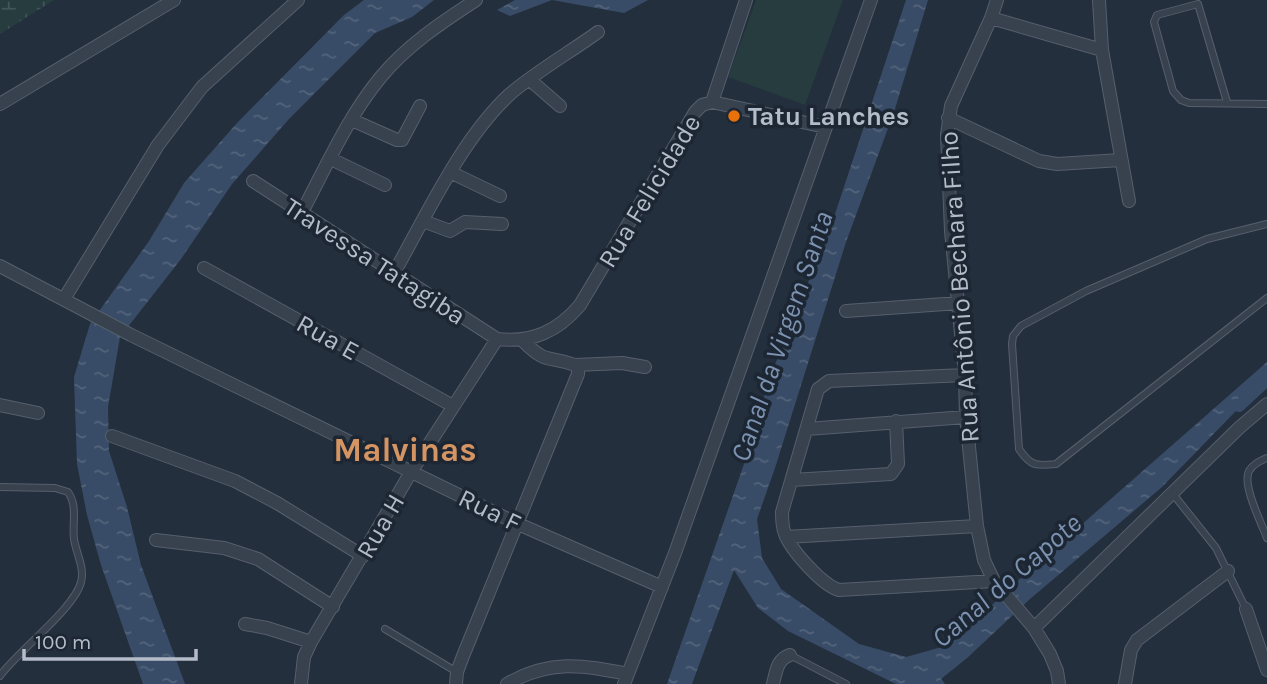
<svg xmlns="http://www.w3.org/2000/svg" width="1267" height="684" font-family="Karla,sans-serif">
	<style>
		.green { fill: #263c3f }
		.wetland { fill: url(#wetland-marsh) }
		.water { fill: url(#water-ripples) }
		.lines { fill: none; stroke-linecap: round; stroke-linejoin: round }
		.canal { stroke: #394c67; stroke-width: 12 }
		.lane-casing { stroke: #565f6c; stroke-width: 8 }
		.street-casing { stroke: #565f6c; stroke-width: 14 }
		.lane { stroke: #38414e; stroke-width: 6 }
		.street { stroke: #38414e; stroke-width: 12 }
		.food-dot { fill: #e8710a; stroke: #1d2633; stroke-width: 2.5 }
		.labels { text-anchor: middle; stroke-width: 7; stroke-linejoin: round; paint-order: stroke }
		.poi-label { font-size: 26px; font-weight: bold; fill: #b4bcc9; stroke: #1d2633; text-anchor: start }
		.street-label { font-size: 26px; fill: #b4bcc9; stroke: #1d2633 }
		.water-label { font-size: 28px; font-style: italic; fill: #7c92b1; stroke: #1d2633 }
		.district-label { font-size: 33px; font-weight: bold; fill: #d59563; stroke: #1d2633 }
	</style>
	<defs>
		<pattern id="wetland-marsh" width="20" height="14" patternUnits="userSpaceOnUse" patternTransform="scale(1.75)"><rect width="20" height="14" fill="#263c3f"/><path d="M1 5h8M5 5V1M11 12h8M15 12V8" fill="none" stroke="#435659"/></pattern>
		<pattern id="water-ripples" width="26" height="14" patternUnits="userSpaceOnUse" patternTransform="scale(1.75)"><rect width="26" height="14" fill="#394c67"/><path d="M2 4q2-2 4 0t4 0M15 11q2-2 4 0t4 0" fill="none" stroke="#53647b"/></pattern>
	</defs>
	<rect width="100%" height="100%" fill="#242f3e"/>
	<!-- green -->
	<path class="green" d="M756 0H843L805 105 728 77Z"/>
	<!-- wetland -->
	<path class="wetland" d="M0 0H54L0 34Z"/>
	<!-- water -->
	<path class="water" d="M364 0H434L412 17 375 33 289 119 232 184 181 259 120 337 108 407 109 451 127 507 141 565 185 684H143L101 565 87 515 77 464 74 377 90 324 149 241 184 183 237 123 344 15Z
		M515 0H648L624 13 552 0 510 16 497 10Z
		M906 0H928L894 112 846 242 775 468 757 519 762 558 781 589 859 644 906 657 949 645 1023 576 1267 362V379L1162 487 1030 599 967 658 941 679 945 684H896L788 631 758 608 734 570 692 684H667L744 464 770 377 831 226Z"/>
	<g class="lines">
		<!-- canal -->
		<path class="canal" d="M1239 406 1267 380"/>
		<!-- lane casing -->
		<g class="lane-casing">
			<path id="lane" d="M1227 102 1198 4 1157 15 1154 22 1173 91 1181 100 1189 103 1267 104
				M1267 224 1207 239 1086 291 1021 326 1013 336 1012 344 1019 449C1031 467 1037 466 1056 464L1267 298
				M1267 458C1260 461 1253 464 1249 471 1242 485 1261 522 1267 538
				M0 487 55 488 68 492C78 506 72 523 74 539 76 553 85 568 81 582 75 608 18 651 0 676
				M1173 494 1216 548 1246 609
				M385 629 457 672
				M790 655 846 684"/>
		</g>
		<!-- street casing -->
		<g class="street-casing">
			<path id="street" d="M997 0 991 18 951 106 947 135 951 231 965 375 966 417 977 526 984 560 994 581 1034 628 1050 654 1057 671 1059 684
				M1099 0 1102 50 1129 201
				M991 18 1102 50
				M530 80 560 106
				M712 102 746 0
				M0 104 174 0
				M948 118 1039 161 1057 164 1121 160
				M352 120 397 140H402L420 106
				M331 159 385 185
				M450 172 500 196
				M253 181 497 339C533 343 558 331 580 305L695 112 702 105 712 102 825 127
				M301 214C325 169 347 118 380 78 406 46 442 22 476 0
				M423 221 450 231 465 222 502 224
				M0 266 131 335 516 523 662 587
				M204 268 453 406
				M394 273C426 216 462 138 510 94 537 71 569 53 598 32
				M64 299 158 145 202 87 298 0
				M846 311 959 303
				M575 365 622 363 645 367
				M965 375 829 381 818 389 782 512C782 520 782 527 785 534 791 550 822 585 839 590L994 581
				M0 405 38 413
				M807 429 966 417
				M112 436 235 481 277 503 363 556
				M792 480 891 474 898 464 896 421
				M786 537 977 526
				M156 540 224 548 258 559 333 607
				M1246 609 1267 670
				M245 624 267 628 311 642
				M1034 628 1240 427 1267 404
				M301 684 304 657 311 642 411 472 497 339
				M456 684 457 672 463 656 578 374V369L575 365C547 355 547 365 523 341
				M507 684C550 659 582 665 628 674
				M624 684 675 553 871 0
				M773 684C776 672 777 659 790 655
				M1125 684 1131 650 1137 640 1228 571"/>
		</g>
		<!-- lane -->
		<use href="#lane" class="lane"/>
		<!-- street -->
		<use href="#street" class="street"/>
	</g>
	<!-- markers -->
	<circle class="food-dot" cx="734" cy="116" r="7"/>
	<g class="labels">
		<!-- poi labels -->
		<g class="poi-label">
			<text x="748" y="125">Tatu Lanches</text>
		</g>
		<!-- street labels -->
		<g class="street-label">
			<text transform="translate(649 191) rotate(-59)" y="9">Rua Felicidade</text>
			<text transform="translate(375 261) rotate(33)" y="9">Travessa Tatagiba</text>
			<text transform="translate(959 287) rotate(-94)" y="9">Rua Antônio Bechara Filho</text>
			<text transform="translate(328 337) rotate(29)" y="9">Rua E</text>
			<text transform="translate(490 510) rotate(26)" y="9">Rua F</text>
			<text transform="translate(380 526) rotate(-60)" y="9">Rua H</text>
		</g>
		<!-- water labels -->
		<g class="water-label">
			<text transform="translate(781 336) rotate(-71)" y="10">Canal da Virgem Santa</text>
			<text transform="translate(1006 580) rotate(-41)" y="10">Canal do Capote</text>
		</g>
		<!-- district labels -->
		<g class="district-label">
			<text x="405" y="461">Malvinas</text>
		</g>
	</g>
	<!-- scale -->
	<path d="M24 649v10h172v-10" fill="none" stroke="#b4bcc9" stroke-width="3.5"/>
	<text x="35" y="649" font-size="21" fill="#b4bcc9" stroke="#1d2633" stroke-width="5" paint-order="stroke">100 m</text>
</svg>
